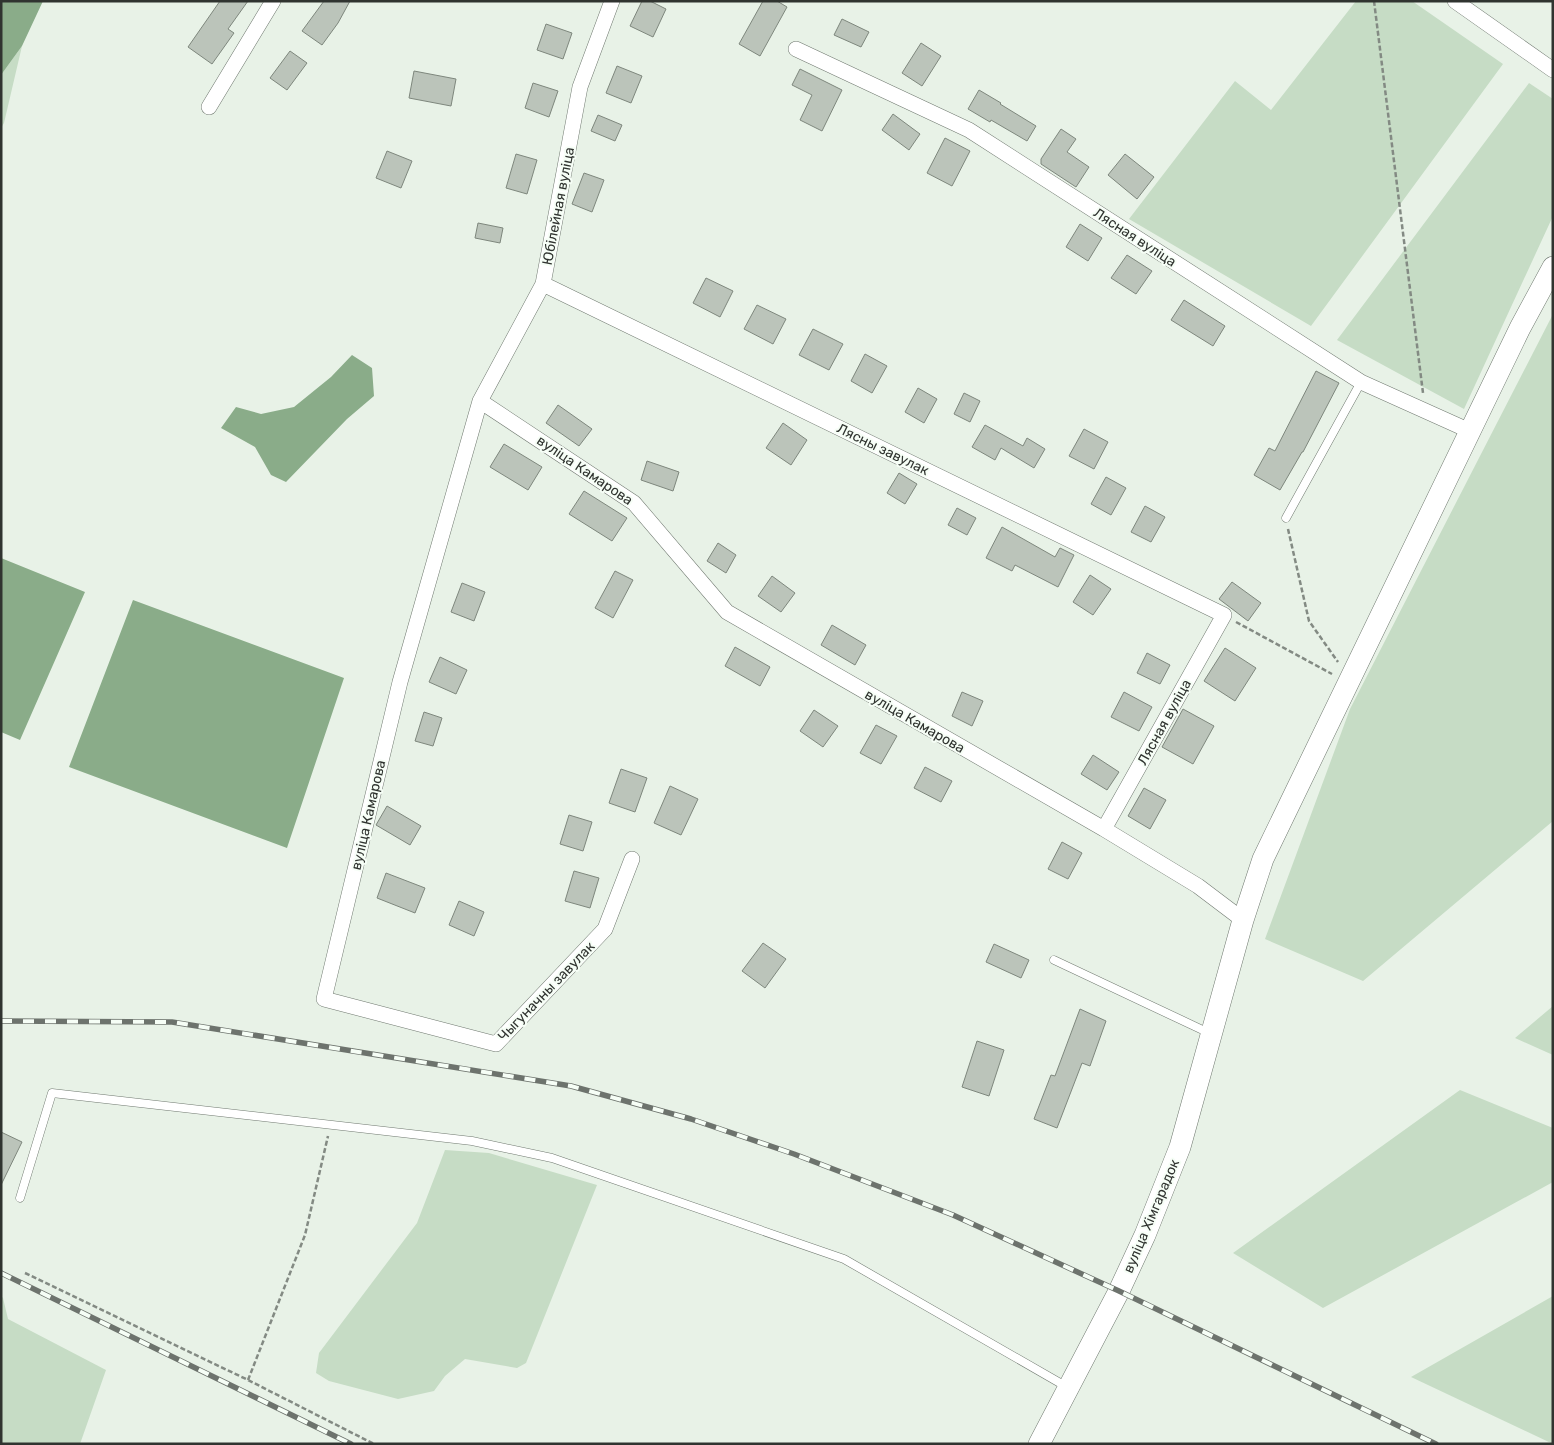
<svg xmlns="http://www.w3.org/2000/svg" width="1554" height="1445" font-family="Rubik,sans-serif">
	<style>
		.green { fill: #c6dcc5 }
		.water { fill: #8aac89 }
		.building { fill: #bbc4ba; stroke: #7e877d }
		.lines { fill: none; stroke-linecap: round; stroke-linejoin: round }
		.lane-casing { stroke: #707970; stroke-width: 9 }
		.street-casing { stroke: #707970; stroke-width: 16 }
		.secondary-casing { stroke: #707970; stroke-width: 22 }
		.path { stroke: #838a83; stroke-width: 2.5; stroke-dasharray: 5 2.5; stroke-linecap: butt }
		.lane { stroke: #fff; stroke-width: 8 }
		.street { stroke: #fff; stroke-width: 15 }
		.secondary { stroke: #fff; stroke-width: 21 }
		.rail-casing { stroke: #6d736d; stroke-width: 5.5 }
		.rail { stroke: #f6fef6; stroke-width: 4; stroke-dasharray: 11; stroke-linecap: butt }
		.labels { text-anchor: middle; stroke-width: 4; stroke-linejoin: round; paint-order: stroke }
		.street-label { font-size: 14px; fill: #303430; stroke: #f6fef6 }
	</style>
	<rect width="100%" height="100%" fill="#e8f2e7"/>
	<!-- green -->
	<path class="green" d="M1356 1H1412L1503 64 1311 326 1129 219 1235 81 1271 110Z
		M22 46 4 123 1 128V75Z
		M1529 83 1553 99V216L1464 409 1337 340Z
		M1553 314V821L1363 981 1265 939 1350 709Z
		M1553 1006V1055L1515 1038Z
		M1460 1090 1553 1128V1182L1323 1308 1233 1253Z
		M445 1150 489 1153 597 1185 526 1363 517 1368 465 1359 445 1376 434 1391 398 1399 329 1381 316 1373 319 1353 417 1223Z
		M1 1296 3 1298 8 1319 106 1370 80 1444H1Z
		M1553 1296V1444L1411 1377Z"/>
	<!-- water -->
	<path class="water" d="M1 1H43L22 46 1 75Z
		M352 355 372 368 374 396 347 419 286 482 271 475 255 447 221 428 236 407 261 414 294 407 331 377Z
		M1 558 85 592 20 740 1 732Z
		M133 600 344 678 287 848 69 767Z"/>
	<!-- building -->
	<path class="building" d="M220 1H248L228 29 234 33 212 64 188 47Z
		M324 1H350L338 23 322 45 302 31Z
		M642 1H650L666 9 653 37 630 26Z
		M763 1H777L787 7 760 56 739 44Z
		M842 19 869 32 861 47 834 35Z
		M546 24 572 33 563 59 537 50Z
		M921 43 941 56 922 86 902 73Z
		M290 51 307 63 287 90 270 78Z
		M617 66 642 76 631 103 606 93Z
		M800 69 842 90 822 131 800 120 812 95 792 85Z
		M414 71 456 79 451 106 409 98Z
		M533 83 558 91 549 117 525 108Z
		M979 90 1001 103 1000 104 1036 126 1027 141 991 120 990 122 968 109Z
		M893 114 920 134 909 150 882 130Z
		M598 115 622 125 615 141 591 131Z
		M1061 129 1076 139 1067 152 1089 167 1076 187 1041 164V159Z
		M945 138 970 151 952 186 927 173Z
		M387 151 412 161 401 188 376 178Z
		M516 154 537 160 527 194 506 188Z
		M1125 154 1154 177 1137 199 1108 175Z
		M584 173 604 180 592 212 572 204Z
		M478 223 503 228 500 243 475 238Z
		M1080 224 1102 238 1088 261 1066 247Z
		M1127 255 1152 271 1136 294 1111 278Z
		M706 278 733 291 720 317 693 303Z
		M1184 300 1225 326 1213 346 1171 320Z
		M757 305 786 319 773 344 744 329Z
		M813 329 843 344 829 370 799 355Z
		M865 354 887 366 872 393 851 381Z
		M1316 371 1339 383 1303 452H1302L1280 490 1254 475 1269 448 1275 451Z
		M918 388 937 399 924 423 905 412Z
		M964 393 980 401 970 422 954 414Z
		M558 405 592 429 579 446 546 423Z
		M783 423 807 440 791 465 766 448Z
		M985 425 1023 446 1027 438 1045 449 1034 468 1001 448 995 460 972 447Z
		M1084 429 1108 442 1094 469 1069 456Z
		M504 444 542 467 528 490 490 467Z
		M647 461 679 472 673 491 641 480Z
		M899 473 917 484 905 504 887 493Z
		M1106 477 1126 488 1111 515 1091 504Z
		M584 491 627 518 612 541 569 514Z
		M1145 506 1165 517 1151 542 1131 532Z
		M957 508 976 518 967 535 948 525Z
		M1002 527 1055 557 1060 548 1074 555 1058 587 1015 565 1012 571 986 558Z
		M718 543 736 555 726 573 707 561Z
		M615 571 633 580 613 618 595 608Z
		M1090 575 1111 589 1093 615 1073 602Z
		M772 576 795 593 781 612 758 596Z
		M1232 582 1261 603 1248 621 1219 599Z
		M462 583 485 592 474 621 451 612Z
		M832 625 866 645 855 665 821 645Z
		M735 647 770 667 760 686 725 666Z
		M1225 648 1256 668 1235 701 1204 681Z
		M1147 653 1170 665 1160 684 1137 673Z
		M440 657 467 670 456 694 429 682Z
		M962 692 983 701 972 726 952 716Z
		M1124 692 1152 707 1139 731 1111 717Z
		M1183 709 1214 726 1193 764 1162 747Z
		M814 710 838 726 823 747 800 731Z
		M424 712 442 718 433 746 415 741Z
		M876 725 897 736 881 764 860 753Z
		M1093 755 1119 772 1107 790 1081 774Z
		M925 767 952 781 941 802 914 788Z
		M621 769 647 778 635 812 609 803Z
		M670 786 698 799 681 835 654 823Z
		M1144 788 1166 800 1150 829 1128 816Z
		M387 806 421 826 410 845 376 825Z
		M569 815 592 822 583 851 560 844Z
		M1062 842 1082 853 1068 879 1048 869Z
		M574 871 599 878 590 908 565 901Z
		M386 873 425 888 415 913 377 898Z
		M459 901 484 912 474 936 449 925Z
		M763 943 786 959 765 988 742 971Z
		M994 944 1029 960 1021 978 986 962Z
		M1080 1009 1106 1021 1090 1066 1082 1063 1057 1128 1034 1119 1051 1075 1055 1076Z
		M977 1041 1004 1050 989 1096 962 1087Z
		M1 1132 22 1142 1 1185Z"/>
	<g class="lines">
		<!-- lane casing -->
		<g class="lane-casing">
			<path id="lane" d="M1286 518 1361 382
				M1054 960 1209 1033
				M20 1198 52 1093 472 1141 552 1158 844 1259 1067 1387"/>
		</g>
		<!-- street casing -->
		<g class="street-casing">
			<path id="street" d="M612 1 580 87 543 284 480 401 400 682 324 999 496 1044 605 929 632 859
				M1455 1 1553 70
				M796 49 969 130 1361 382 1470 431
				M209 107 273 1
				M543 284 1224 615 1104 829
				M480 401 634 503 727 612 1104 829 1198 886 1243 920"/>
		</g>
		<!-- secondary casing -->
		<g class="secondary-casing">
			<path id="secondary" d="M1039 1444 1119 1291 1145 1235 1180 1147 1243 920 1263 859 1520 328 1553 267"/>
		</g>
		<!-- path -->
		<path class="path" d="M1374 1 1423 393
			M1288 529 1309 621 1338 662
			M1236 622 1332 674
			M25 1273 248 1380 374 1444
			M248 1380 305 1235 328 1136"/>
		<!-- lane -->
		<use href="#lane" class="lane"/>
		<!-- street -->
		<use href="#street" class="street"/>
		<!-- secondary -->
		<use href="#secondary" class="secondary"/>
		<!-- rail casing -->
		<g class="rail-casing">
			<path id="rail" d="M1 1021 172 1022 571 1086 691 1119 794 1154 953 1215 1119 1291 1436 1444
				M1 1273 351 1444"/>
		</g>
		<!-- rail -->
		<use href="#rail" class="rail"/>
	</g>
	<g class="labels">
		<!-- street labels -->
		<g class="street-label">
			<text transform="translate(558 206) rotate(-79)" y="5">Юбілейная вуліца</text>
			<text transform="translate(1135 237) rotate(33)" y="5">Лясная вуліца</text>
			<text transform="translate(883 449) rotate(26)" y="5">Лясны завулак</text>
			<text transform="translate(585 470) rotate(34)" y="5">вуліца Камарова</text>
			<text transform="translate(915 721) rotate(30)" y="5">вуліца Камарова</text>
			<text transform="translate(1164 722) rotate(-61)" y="5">Лясная вуліца</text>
			<text transform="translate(368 815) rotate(-77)" y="5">вуліца Камарова</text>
			<text transform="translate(546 991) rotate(-46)" y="5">Чыгуначны завулак</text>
			<text transform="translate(1151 1216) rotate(-67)" y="5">вуліца Хімгарадок</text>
		</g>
	</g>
	<!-- border -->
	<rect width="1554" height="1445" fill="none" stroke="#303430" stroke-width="5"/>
</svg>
